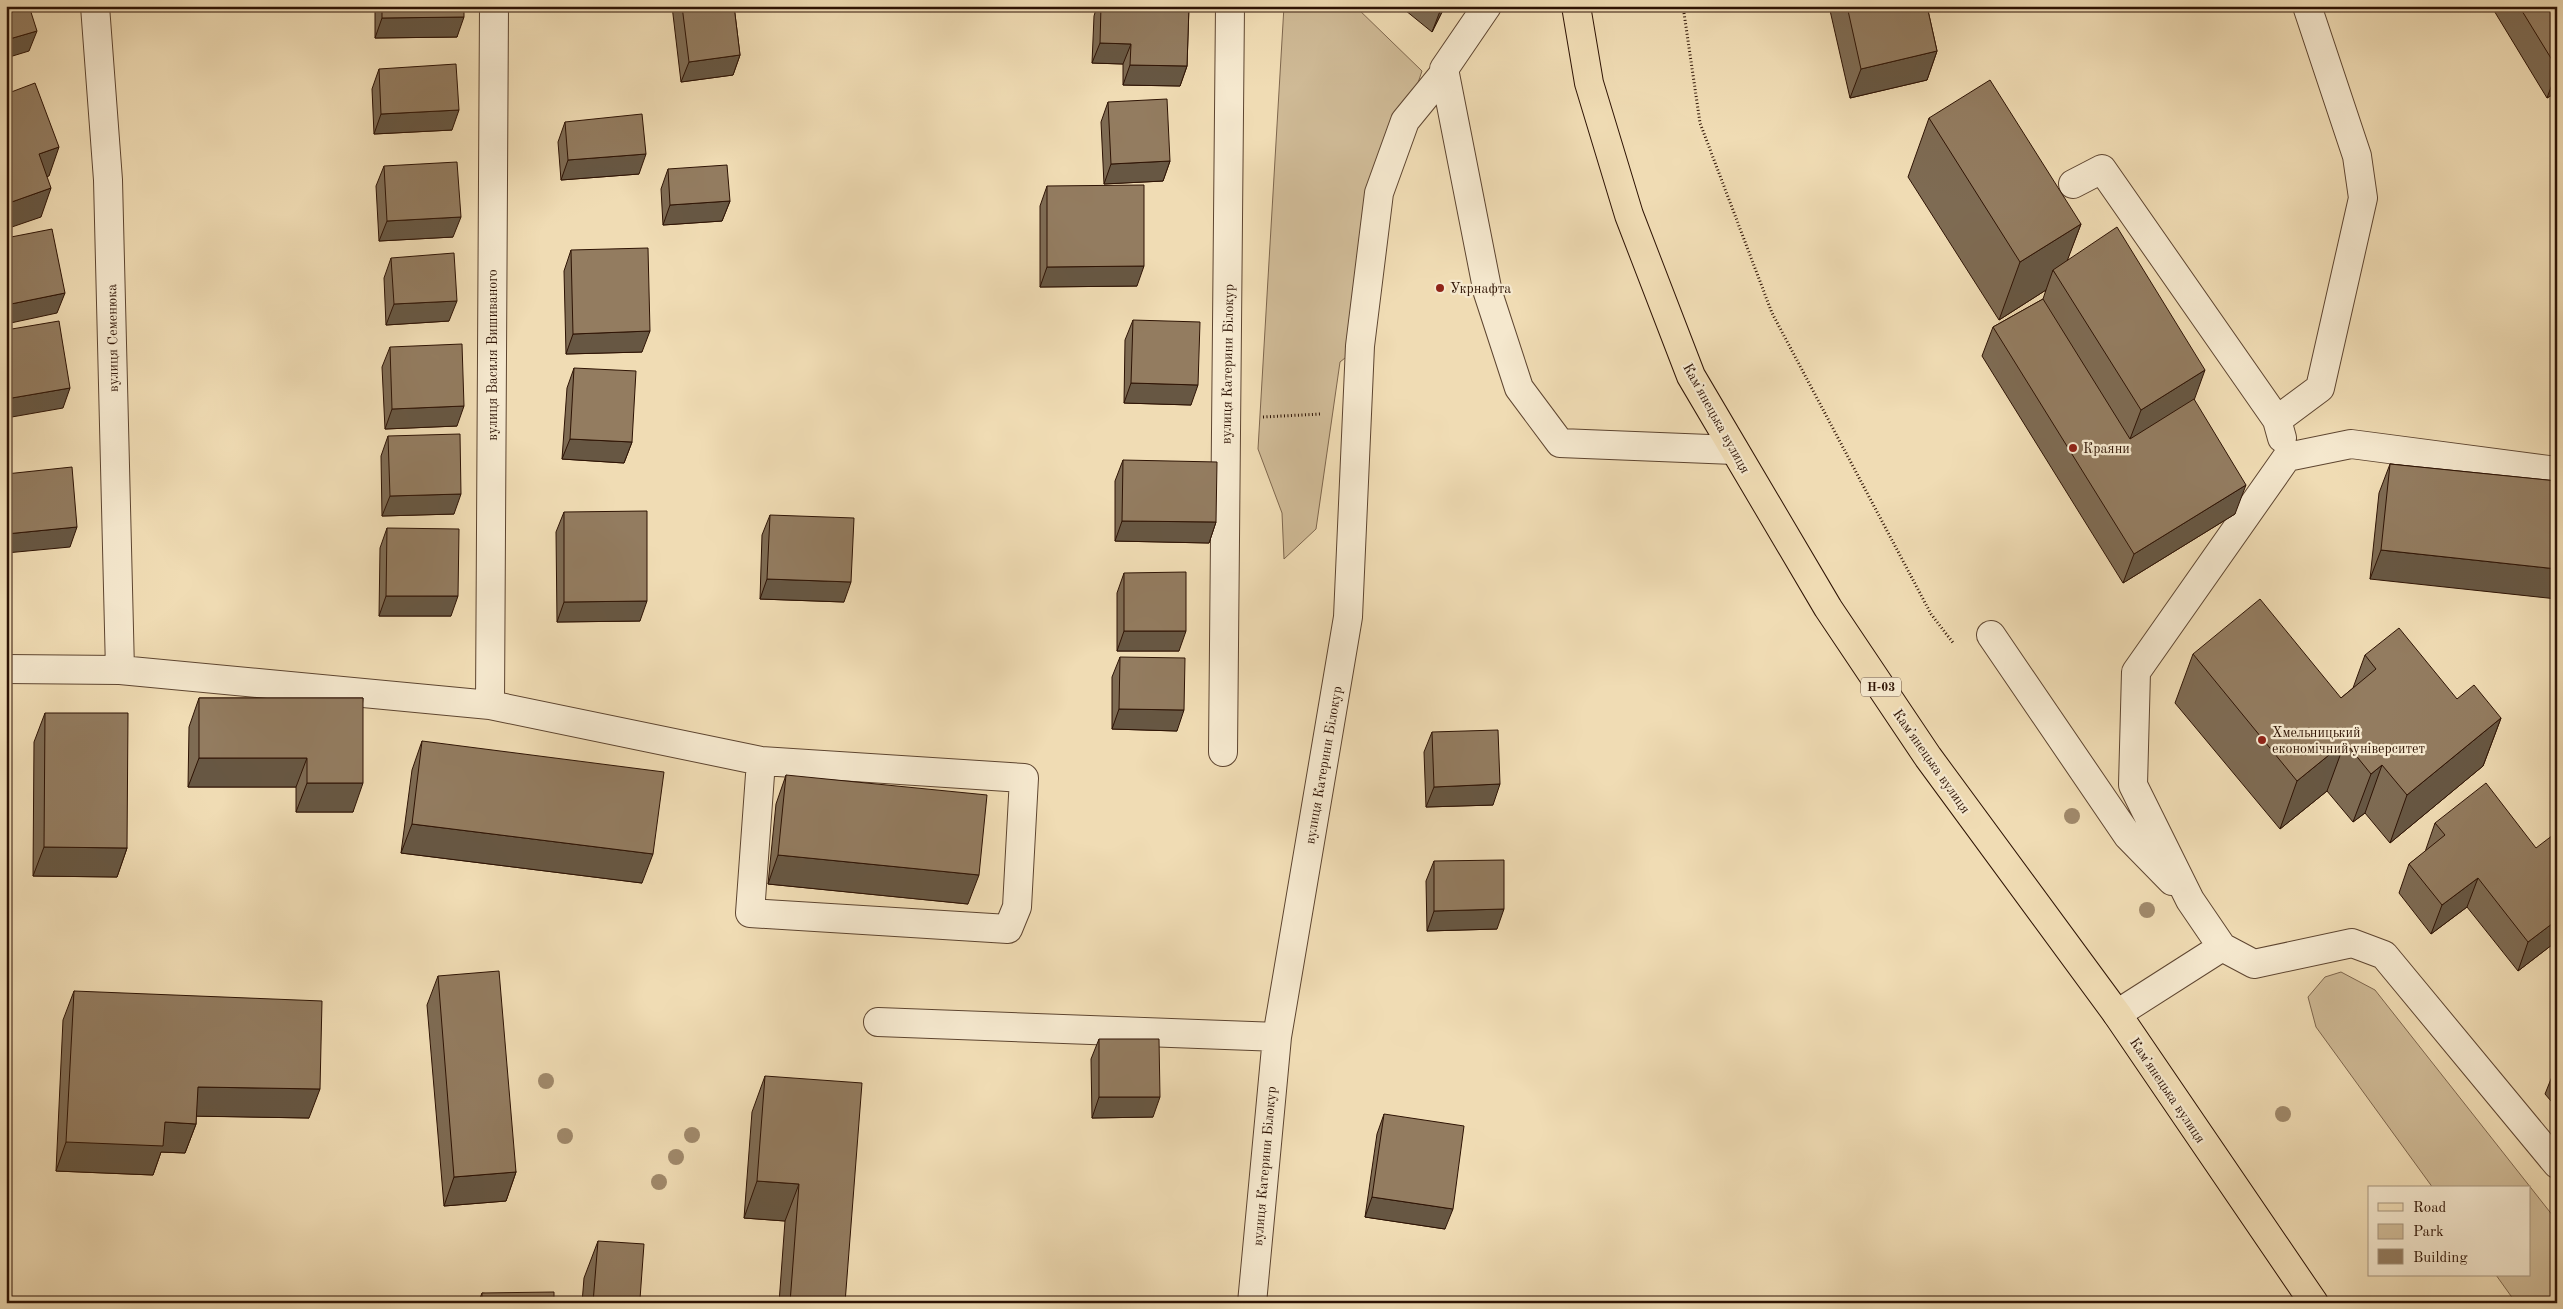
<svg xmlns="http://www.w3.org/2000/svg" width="2563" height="1309" font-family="'Old Standard TT',serif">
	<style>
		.green { fill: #cfba96; stroke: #7e664d }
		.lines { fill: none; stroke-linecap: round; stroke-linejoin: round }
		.minor-casing { stroke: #5e4530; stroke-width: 30 }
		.major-casing { stroke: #2e1304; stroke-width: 30 }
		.path { stroke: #2e1304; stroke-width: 3; stroke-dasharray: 1 2.5; stroke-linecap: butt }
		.minor { stroke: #f5e8ce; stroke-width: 28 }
		.major { stroke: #f0dcb4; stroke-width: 28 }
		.tree { fill: #a0896b }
		.wall { fill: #7e6b53; stroke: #2e1304 }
		.shaded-wall { fill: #675743; stroke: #2e1304 }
		.building { fill: #937c60; stroke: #2e1304 }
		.poi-dot { fill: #8f2418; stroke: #f5e8ce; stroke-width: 2 }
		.labels { text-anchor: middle; stroke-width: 4.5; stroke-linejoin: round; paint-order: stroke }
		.shield { fill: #f5e8ce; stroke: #6a5341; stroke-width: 1 }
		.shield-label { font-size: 12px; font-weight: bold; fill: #2e1304 }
		.poi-label { font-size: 14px; fill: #2e1304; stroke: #f5e8ce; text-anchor: start }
		.street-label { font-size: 14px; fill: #2e1304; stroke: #f5e8ce }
	</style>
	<rect width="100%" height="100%" fill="#f0dcb4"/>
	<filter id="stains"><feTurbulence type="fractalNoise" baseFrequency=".004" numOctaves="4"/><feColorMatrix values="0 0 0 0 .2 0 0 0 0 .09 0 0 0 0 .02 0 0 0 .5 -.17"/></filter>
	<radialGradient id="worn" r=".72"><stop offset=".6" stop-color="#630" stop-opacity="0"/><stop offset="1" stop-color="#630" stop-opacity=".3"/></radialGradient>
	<!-- green -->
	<path class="green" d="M1284 6H1355L1422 71 1405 121 1360 346 1340 362 1316 529 1284 559 1282 513 1258 449Z
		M2341 972 2375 990 2557 1221V1303H2516L2496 1275H2529V1188H2433L2316 1027 2308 997 2325 977Z"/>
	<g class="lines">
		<!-- minor casing -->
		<g class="minor-casing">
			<path id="minor" d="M95 6 108 180 120 670
				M1487 6 1444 69 1488 293 1519 388 1560 443 1734 450
				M2073 184 2102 169 2277 420 2282 438
				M2277 420 2320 388 2363 198 2357 156 2307 6
				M1991 635 2128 836 2172 881
				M6 669 120 670 490 705 761 761 1024 778 1017 907 1008 929 750 913 761 761
				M490 705 494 6
				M1223 752 1230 6
				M2222 947 2254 964 2352 943 2384 955 2557 1164
				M2117 1014 2222 947 2190 900 2133 785 2136 672 2287 457 2351 444 2557 471
				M878 1022 1277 1037
				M1252 1303 1277 1037 1348 617 1360 346 1379 193 1405 121 1445 72"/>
		</g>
		<!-- major casing -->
		<g class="major-casing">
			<path id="major" d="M1576 6 1589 83 1629 215 1691 376 1828 608 1928 757 2117 1014 2314 1303"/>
		</g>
		<!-- path -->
		<path class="path" d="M1683 6 1700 123 1772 313 1931 614 1954 644
			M1263 417 1321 414"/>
		<!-- minor -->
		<use href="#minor" class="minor"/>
		<!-- major -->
		<use href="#major" class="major"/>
	</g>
	<!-- trees -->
	<g class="tree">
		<circle cx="2072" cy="816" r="8"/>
		<circle cx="2147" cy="910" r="8"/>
		<circle cx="546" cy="1081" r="8"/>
		<circle cx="2283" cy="1114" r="8"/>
		<circle cx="692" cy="1135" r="8"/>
		<circle cx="565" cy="1136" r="8"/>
		<circle cx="676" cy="1157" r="8"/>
		<circle cx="659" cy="1182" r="8"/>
	</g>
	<!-- wall -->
	<path class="wall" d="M375 6H464L457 37 375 38Z
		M672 6H734L740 55 733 75 681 82Z
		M1097 6H1189L1187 66 1180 86 1123 85V64L1092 63 1094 16Z
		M1400 6H1445L1432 32Z
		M1829 6H1927L1937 51 1927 80 1850 98Z
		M2493 6H2557V92L2547 98 2493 9Z
		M379 69 452 130 374 134 372 89Z
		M1108 102 1170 161 1163 181 1104 184 1101 122Z
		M1929 118 2081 224 2067 260 2194 399 2235 514 2123 583 1982 356 1993 327 2043 299 2046 290 1999 320 1908 177Z
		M565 122 639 174 561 180 558 142Z
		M384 166 453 237 379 241 376 186Z
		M668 169 730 201 722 221 663 225 661 189Z
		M1047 186 1137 286 1040 287V206Z
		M571 250 642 352 566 354 564 271Z
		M391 258 449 321 386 325 384 278Z
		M1133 320 1191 405 1124 403 1125 340Z
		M390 347 457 426 385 429 382 367Z
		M574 368 632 442 624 463 562 459 567 388Z
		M388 436 454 514 382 516 381 456Z
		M1123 460 1216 522 1209 543 1115 541V481Z
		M2390 464 2557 481 2370 579 2379 493Z
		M564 512 640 621 557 622 556 532Z
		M770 515 844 602 760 599 762 535Z
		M387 528 451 616H379L380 548Z
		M1124 573 1179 651H1117V593Z
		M2193 654 2341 698 2353 688 2365 655 2457 699 2501 718 2483 766 2390 843 2365 813 2353 822 2327 791 2280 829 2175 703Z
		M1120 657 1177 731 1112 729V677Z
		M199 698H363L353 812H296V787H188L189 727Z
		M45 713 127 848 117 877 33 876 34 742Z
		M1432 732 1493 805 1426 807 1424 752Z
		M422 741 642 883 401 853 412 770Z
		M786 775 968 904 768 884 776 804Z
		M2435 823 2557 941 2518 971 2467 907 2431 934 2399 893 2409 864 2425 852Z
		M1434 861 1497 929 1427 931 1426 881Z
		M438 976 516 1172 506 1201 444 1206 427 1005Z
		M74 991 309 1118 196 1116V1124L185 1153 161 1152 153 1175 56 1171 63 1020Z
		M1099 1039 1153 1117 1092 1118 1091 1059Z
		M2557 1064V1108L2545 1094Z
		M765 1076 845 1303H779L785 1221 744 1218 752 1112Z
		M1384 1114 1445 1229 1365 1217 1377 1134Z
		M598 1241 640 1299 684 1303H582L584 1278Z
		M482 1293 554 1303H478Z"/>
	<!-- shaded-wall -->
	<path class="shaded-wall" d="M1442 6H1445L1432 32Z
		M464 17 457 37 375 38 382 18Z
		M37 31 29 51 6 58V40Z
		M1100 43 1131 44 1123 64 1092 63Z
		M1937 51 1927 80 1850 98 1861 69Z
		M740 55 733 75 681 82 689 62Z
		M1130 65 1187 66 1180 86 1123 85Z
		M2557 71V92L2547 98Z
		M459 110 452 130 374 134 381 114Z
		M59 147 49 176 28 183 39 154Z
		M646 154 639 174 561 180 568 160Z
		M1170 161 1163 181 1104 184 1111 164Z
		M51 188 41 217 6 229V204Z
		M730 201 722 221 663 225 670 205Z
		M461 217 453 237 379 241 387 221Z
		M2081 224 2060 280 2053 270 2046 290 1999 320 2020 262Z
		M1144 266 1137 286 1040 287 1047 267Z
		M65 293 57 313 6 324V305Z
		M457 301 449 321 386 325 394 304Z
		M650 331 642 352 566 354 573 334Z
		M2205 370 2184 428 2119 468 2141 410Z
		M1131 383 1198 385 1191 405 1124 403Z
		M70 388 63 408 6 418V399Z
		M464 406 457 426 385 429 392 409Z
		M570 439 632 442 624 463 562 459Z
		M2246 485 2235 514 2123 583 2134 554Z
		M461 494 454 514 382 516 390 496Z
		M1122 521 1216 522 1209 543 1115 541Z
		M77 527 70 547 6 553V534Z
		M2381 550 2557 569V599L2370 579Z
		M767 579 851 582 844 602 760 599Z
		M386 596H458L451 616H379Z
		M647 601 640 621 557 622 564 602Z
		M1124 631H1186L1179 651H1117Z
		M1119 709 1184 710 1177 731 1112 729Z
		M2501 718 2483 766 2390 843 2407 795Z
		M2345 742 2327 791 2280 829 2297 781Z
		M199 758H307L296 787H188Z
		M2382 765 2365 813 2353 822 2371 774Z
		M307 783H363L353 812H296Z
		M1500 784 1493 805 1426 807 1434 787Z
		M412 824 653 854 642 883 401 853Z
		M44 847 127 848 117 877 33 876Z
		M778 855 979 875 968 904 768 884Z
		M2478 878 2467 907 2431 934 2442 905Z
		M1504 909 1497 929 1427 931 1434 911Z
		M2557 920V941L2518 971 2528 942Z
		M198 1087 320 1089 309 1118 187 1116Z
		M1099 1097H1160L1153 1117 1092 1118Z
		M165 1122 196 1124 185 1153 161 1152 153 1175 56 1171 66 1142Z
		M516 1172 506 1201 444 1206 454 1177Z
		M757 1181 799 1184 785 1221 744 1218Z
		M1372 1197 1453 1209 1445 1229 1365 1217Z"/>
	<!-- building -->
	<path class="building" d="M6 6H29L37 31 6 40Z
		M382 6H464V17L382 18Z
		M682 6H734L740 55 689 62Z
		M1101 6H1189L1187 66 1130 65 1131 44 1100 43Z
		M1847 6H1927L1937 51 1861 69Z
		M2519 6H2557V68Z
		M456 64 459 110 381 114 379 69Z
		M1990 80 2081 224 2020 262 1929 118Z
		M35 83 59 147 39 154 51 188 6 204V94Z
		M1167 99 1170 161 1111 164 1108 102Z
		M642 114 646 154 568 160 565 122Z
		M457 162 461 217 387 221 384 166Z
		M727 165 730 201 670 205 668 169Z
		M1144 185V266L1047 267V186Z
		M2117 227 2205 370 2141 410 2053 270Z
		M52 229 65 293 6 305V238Z
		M648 248 650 331 573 334 571 250Z
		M454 253 457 301 394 304 391 258Z
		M2043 299 2130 439 2194 399 2246 485 2134 554 1993 327Z
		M1133 320 1200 322 1198 385 1131 383Z
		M59 321 70 388 6 399V330Z
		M462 344 464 406 392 409 390 347Z
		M574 368 636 371 632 442 570 439Z
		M460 434 461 494 390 496 388 436Z
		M1123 460 1217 462 1216 522 1122 521Z
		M2390 464 2557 481V569L2381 550Z
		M72 467 77 527 6 534V474Z
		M647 511V601L564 602V512Z
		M770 515 854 518 851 582 767 579Z
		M387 528 459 529 458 596H386Z
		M1186 572V631H1124V573Z
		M2260 599 2341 698 2376 669 2365 655 2399 628 2457 699 2474 685 2501 718 2407 795 2382 765 2371 774 2345 742 2297 781 2193 654Z
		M1120 657 1185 658 1184 710 1119 709Z
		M199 698H363V783H307V758H199Z
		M45 713H128L127 848 44 847Z
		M1498 730 1500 784 1434 787 1432 732Z
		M422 741 664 772 653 854 412 824Z
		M786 775 987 795 979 875 778 855Z
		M2486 783 2536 848 2553 835 2557 839V920L2528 942 2478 878 2442 905 2409 864 2445 835 2435 823Z
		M1504 860V909L1434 911V861Z
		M499 971 516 1172 454 1177 438 976Z
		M74 991 322 1001 320 1089 198 1087 196 1124 165 1122 163 1146 66 1142Z
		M1099 1039H1159L1160 1097H1099Z
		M765 1076 862 1083 845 1303H790L799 1184 757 1181Z
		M1384 1114 1464 1126 1453 1209 1372 1197Z
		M598 1241 644 1244 640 1299 684 1303H593Z
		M554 1292V1303H482V1293Z"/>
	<!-- markers -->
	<g class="poi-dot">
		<circle cx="1440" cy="288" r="5"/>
		<circle cx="2073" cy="448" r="5"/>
		<circle cx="2262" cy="740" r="5"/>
	</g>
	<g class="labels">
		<!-- shield labels -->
		<rect class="shield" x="1861" y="677.5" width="40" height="19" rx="4"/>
		<g class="shield-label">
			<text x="1881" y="691">Н-03</text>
		</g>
		<!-- poi labels -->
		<g class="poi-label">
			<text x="1450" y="293">Укрнафта</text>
			<text x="2083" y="453">Краяни</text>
			<text x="2272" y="737">Хмельницький<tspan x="2272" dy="16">економічний університет</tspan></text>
		</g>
		<!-- street labels -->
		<g class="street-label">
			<text transform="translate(112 338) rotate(-91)" y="5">вулиця Семенюка</text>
			<text transform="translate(492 355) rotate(-90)" y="5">вулиця Василя Вишиваного</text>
			<text transform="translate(1227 364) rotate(-89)" y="5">вулиця Катерини Білокур</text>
			<text transform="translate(1717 418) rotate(61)" y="5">Камʼянецька вулиця</text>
			<text transform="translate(1932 761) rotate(55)" y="5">Камʼянецька вулиця</text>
			<text transform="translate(1323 765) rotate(-80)" y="5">вулиця Катерини Білокур</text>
			<text transform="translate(2168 1090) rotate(56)" y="5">Камʼянецька вулиця</text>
			<text transform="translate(1264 1166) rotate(-85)" y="5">вулиця Катерини Білокур</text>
		</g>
	</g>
	<!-- margin -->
	<rect width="2563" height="1309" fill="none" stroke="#f0dcb4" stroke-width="25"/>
	<rect x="8" y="8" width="2548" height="1294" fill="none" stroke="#2e1304" stroke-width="2.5"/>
	<rect x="12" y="12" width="2538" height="1284" fill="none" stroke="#2e1304"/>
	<!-- legend -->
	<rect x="2368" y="1186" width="162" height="90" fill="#f5e8ce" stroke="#a5937d"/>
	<rect x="2378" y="1203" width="25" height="8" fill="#f0dcb4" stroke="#a5937d"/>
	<text x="2413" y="1212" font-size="15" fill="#2e1304">Road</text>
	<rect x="2378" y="1224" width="25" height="15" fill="#cfba96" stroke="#a5937d"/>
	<text x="2413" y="1236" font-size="15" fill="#2e1304">Park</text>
	<rect x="2378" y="1249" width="25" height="15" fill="#937c60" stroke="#a5937d"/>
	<text x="2413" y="1262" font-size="15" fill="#2e1304">Building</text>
	<rect width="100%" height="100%" filter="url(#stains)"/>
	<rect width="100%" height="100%" fill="url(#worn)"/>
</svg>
